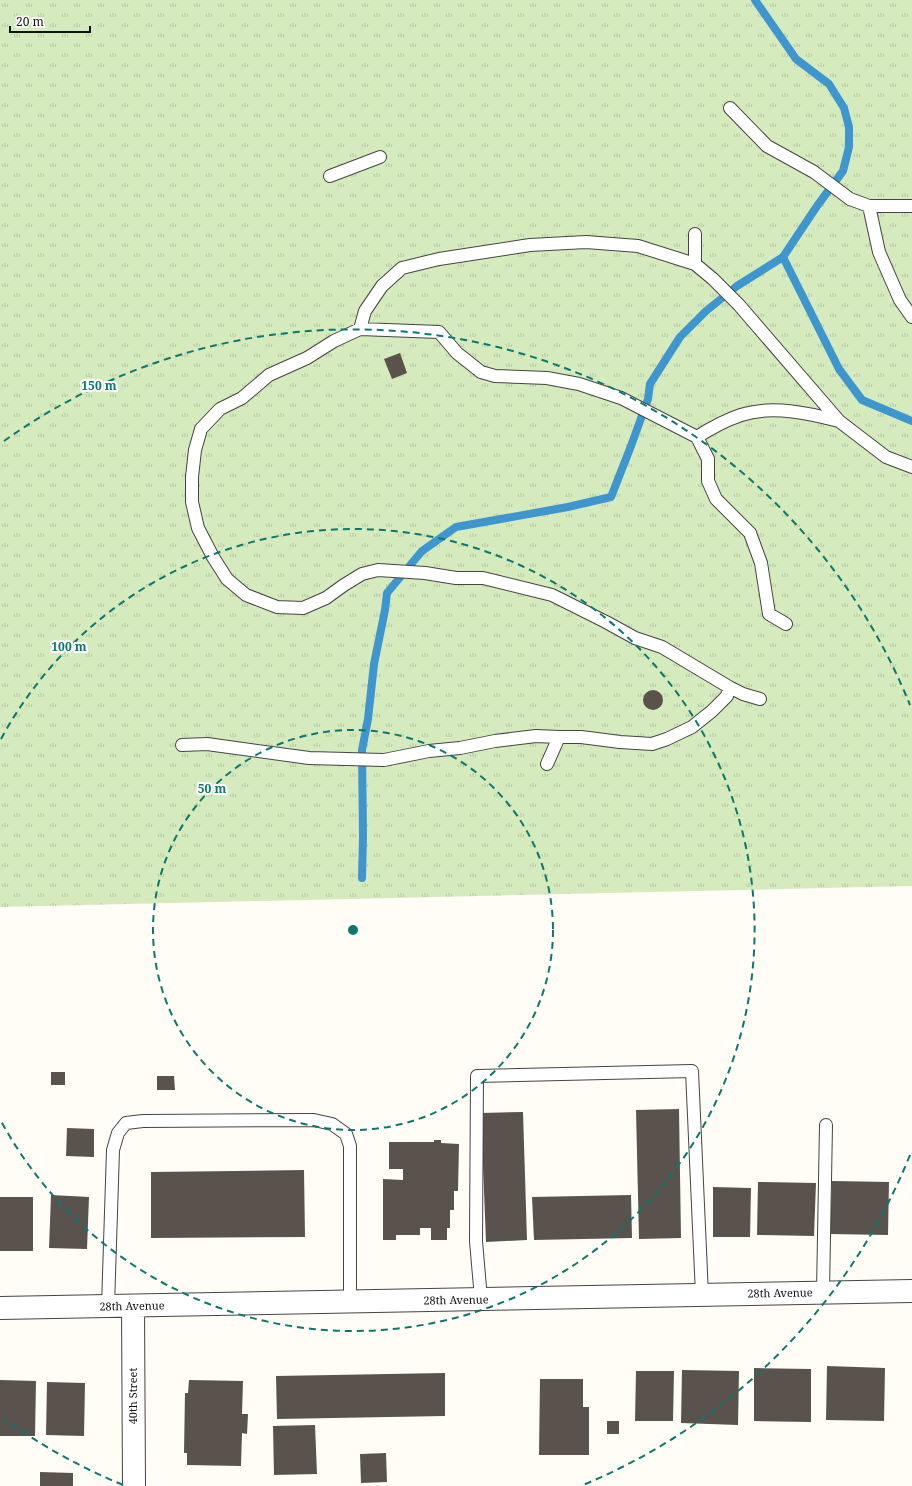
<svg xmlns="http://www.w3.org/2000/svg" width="912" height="1486" font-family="'Noto Serif',serif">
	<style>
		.grass { fill: url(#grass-tufts) }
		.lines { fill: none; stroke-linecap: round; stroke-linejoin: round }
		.stream { stroke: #3f96cf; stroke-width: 8 }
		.building { fill: #5a524d }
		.lane-casing { stroke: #444; stroke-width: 14 }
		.street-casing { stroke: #444; stroke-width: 24 }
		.lane { stroke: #fff; stroke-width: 12 }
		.street { stroke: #fff; stroke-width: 22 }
		.ring { fill: none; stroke: #0f766e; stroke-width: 2; stroke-dasharray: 7 5 }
		.labels { text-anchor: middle; stroke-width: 4; stroke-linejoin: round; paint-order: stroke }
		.street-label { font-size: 11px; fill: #111; stroke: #fff }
		.centre { fill: #0f766e; stroke: #fff; stroke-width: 2 }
		.ring-label { font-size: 12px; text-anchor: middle; font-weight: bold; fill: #0f766e; stroke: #fff; stroke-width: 4; stroke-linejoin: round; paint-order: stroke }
	</style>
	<defs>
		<pattern id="grass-tufts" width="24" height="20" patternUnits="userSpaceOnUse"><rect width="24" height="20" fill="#d5ebbd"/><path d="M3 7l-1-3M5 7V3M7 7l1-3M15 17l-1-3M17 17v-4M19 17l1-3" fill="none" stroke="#b6c8a1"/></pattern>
	</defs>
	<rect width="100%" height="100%" fill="#fffdf5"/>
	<!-- grass -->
	<path class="grass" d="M0 0H912V886L0 907Z"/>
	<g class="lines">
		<!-- stream -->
		<path class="stream" d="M783 257 839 369 862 400 912 421
			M362 878 363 837 362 750 368 719 374 664 385 610 387 593 422 551 456 527 568 507 611 497 631 446 648 399 650 384 680 337 706 311 737 286 783 257 817 206 843 171 849 147V127L844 108 829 84 796 59 755 0"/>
	</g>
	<!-- building -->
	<path class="building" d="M400 353 407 373 392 379 384 359Z
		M643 700a10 10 0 1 1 20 0a10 10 0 1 1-20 0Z
		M51 1072H65V1085H51Z
		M157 1076H174L175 1090H157Z
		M679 1109 681 1238 639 1239 636 1110Z
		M523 1112 527 1240 486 1242 481 1113Z
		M67 1128 94 1129V1157L66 1156Z
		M434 1140H441V1143L459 1144 458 1191H454V1210H450V1228H447V1240H431V1228H420V1235H396V1240H383V1179L403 1180V1169H389V1142H434Z
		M304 1170 305 1237 151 1238V1172Z
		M832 1181 889 1182 888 1235 830 1234Z
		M758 1182 816 1183 814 1236 757 1235Z
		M713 1187 751 1188 750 1237H713Z
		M51 1195 89 1197 87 1249 49 1248Z
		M631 1195 632 1238 534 1240 532 1197Z
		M0 1197H33V1251H0Z
		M827 1366 885 1368 884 1421 826 1420Z
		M754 1368 811 1369V1422L754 1421Z
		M682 1370 739 1371 738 1425 681 1423Z
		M636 1371H674L673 1421H635Z
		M445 1373V1416L277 1419 276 1376Z
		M540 1379H583V1407H589V1455H539Z
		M0 1380 36 1381 35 1436H0Z
		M189 1380 243 1381 242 1414H248L247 1434 242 1433 241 1466 187 1465V1453H184L185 1393H188Z
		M47 1382 85 1383 84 1436 46 1435Z
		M607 1421H619V1434H607Z
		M315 1425 317 1474 274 1475 273 1426Z
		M386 1453 387 1482 361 1483 360 1454Z
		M40 1472 73 1473V1486H40Z"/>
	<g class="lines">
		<!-- lane casing -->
		<g class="lane-casing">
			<path id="lane" d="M730 108 767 146 814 172 850 199 869 206H912
				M330 176 380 157
				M869 206 879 252 900 300 912 317
				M695 264V234
				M360 329 365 311 382 286 402 268 439 259 530 245 586 242 638 246 695 264 713 279 739 305 839 421 886 457 912 467
				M786 624 769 614 761 563 750 533 716 499 708 481V459L697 437C711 428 726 420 741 415 772 405 808 413 839 421
				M729 687 743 694 760 699
				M182 745 207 744 309 758 384 760 429 751 460 748 495 741 536 736 559 737
				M547 764 559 737H581L620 742 652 744 667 739 692 727 712 711 727 696 729 687 662 647 635 638 606 622 552 595 483 578H456L425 573 378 570 362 574 344 585 326 598 303 608 277 607 246 595 227 579 213 557 198 528 192 502V477L195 450 201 429 220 409 242 398 269 375 307 358 334 341 360 329 439 332 457 353 481 372 495 376 547 378 579 384 621 398 697 437
				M823 1292 826 1125
				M481 1299 476 1241 477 1076 692 1071 702 1295
				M108 1306 113 1150 118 1133 126 1123 143 1121 314 1120 332 1124 346 1134 350 1146V1302"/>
		</g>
		<!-- street casing -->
		<g class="street-casing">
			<path id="street" d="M133 1306 134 1486
				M0 1308 912 1291"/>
		</g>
		<!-- lane -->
		<use href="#lane" class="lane"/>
		<!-- street -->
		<use href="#street" class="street"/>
	</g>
	<!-- distance rings -->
	<g class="ring">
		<circle cx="353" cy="930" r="200"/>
		<path d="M1 739A401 401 0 1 1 1 1121"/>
		<path d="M910 1155A601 601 0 0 1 583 1485M123 1485A601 601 0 0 1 4 1419M4 441A601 601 0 0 1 910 705"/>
	</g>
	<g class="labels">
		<!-- street labels -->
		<g class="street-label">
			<text transform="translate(780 1293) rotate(-1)" y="4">28th Avenue</text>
			<text transform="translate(456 1300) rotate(-1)" y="4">28th Avenue</text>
			<text transform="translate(132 1306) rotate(-1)" y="4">28th Avenue</text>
			<text transform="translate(133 1396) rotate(-90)" y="4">40th Street</text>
		</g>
	</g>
	<circle cx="353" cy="930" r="6" class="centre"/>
	<g class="ring-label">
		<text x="99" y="390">150 m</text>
		<text x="69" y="651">100 m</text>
		<text x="212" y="793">50 m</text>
	</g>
	<!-- scale -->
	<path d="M10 26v6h80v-6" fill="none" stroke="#111111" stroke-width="2"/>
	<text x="16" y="26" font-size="12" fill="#111111" stroke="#ffffff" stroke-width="3" paint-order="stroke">20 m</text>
</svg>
